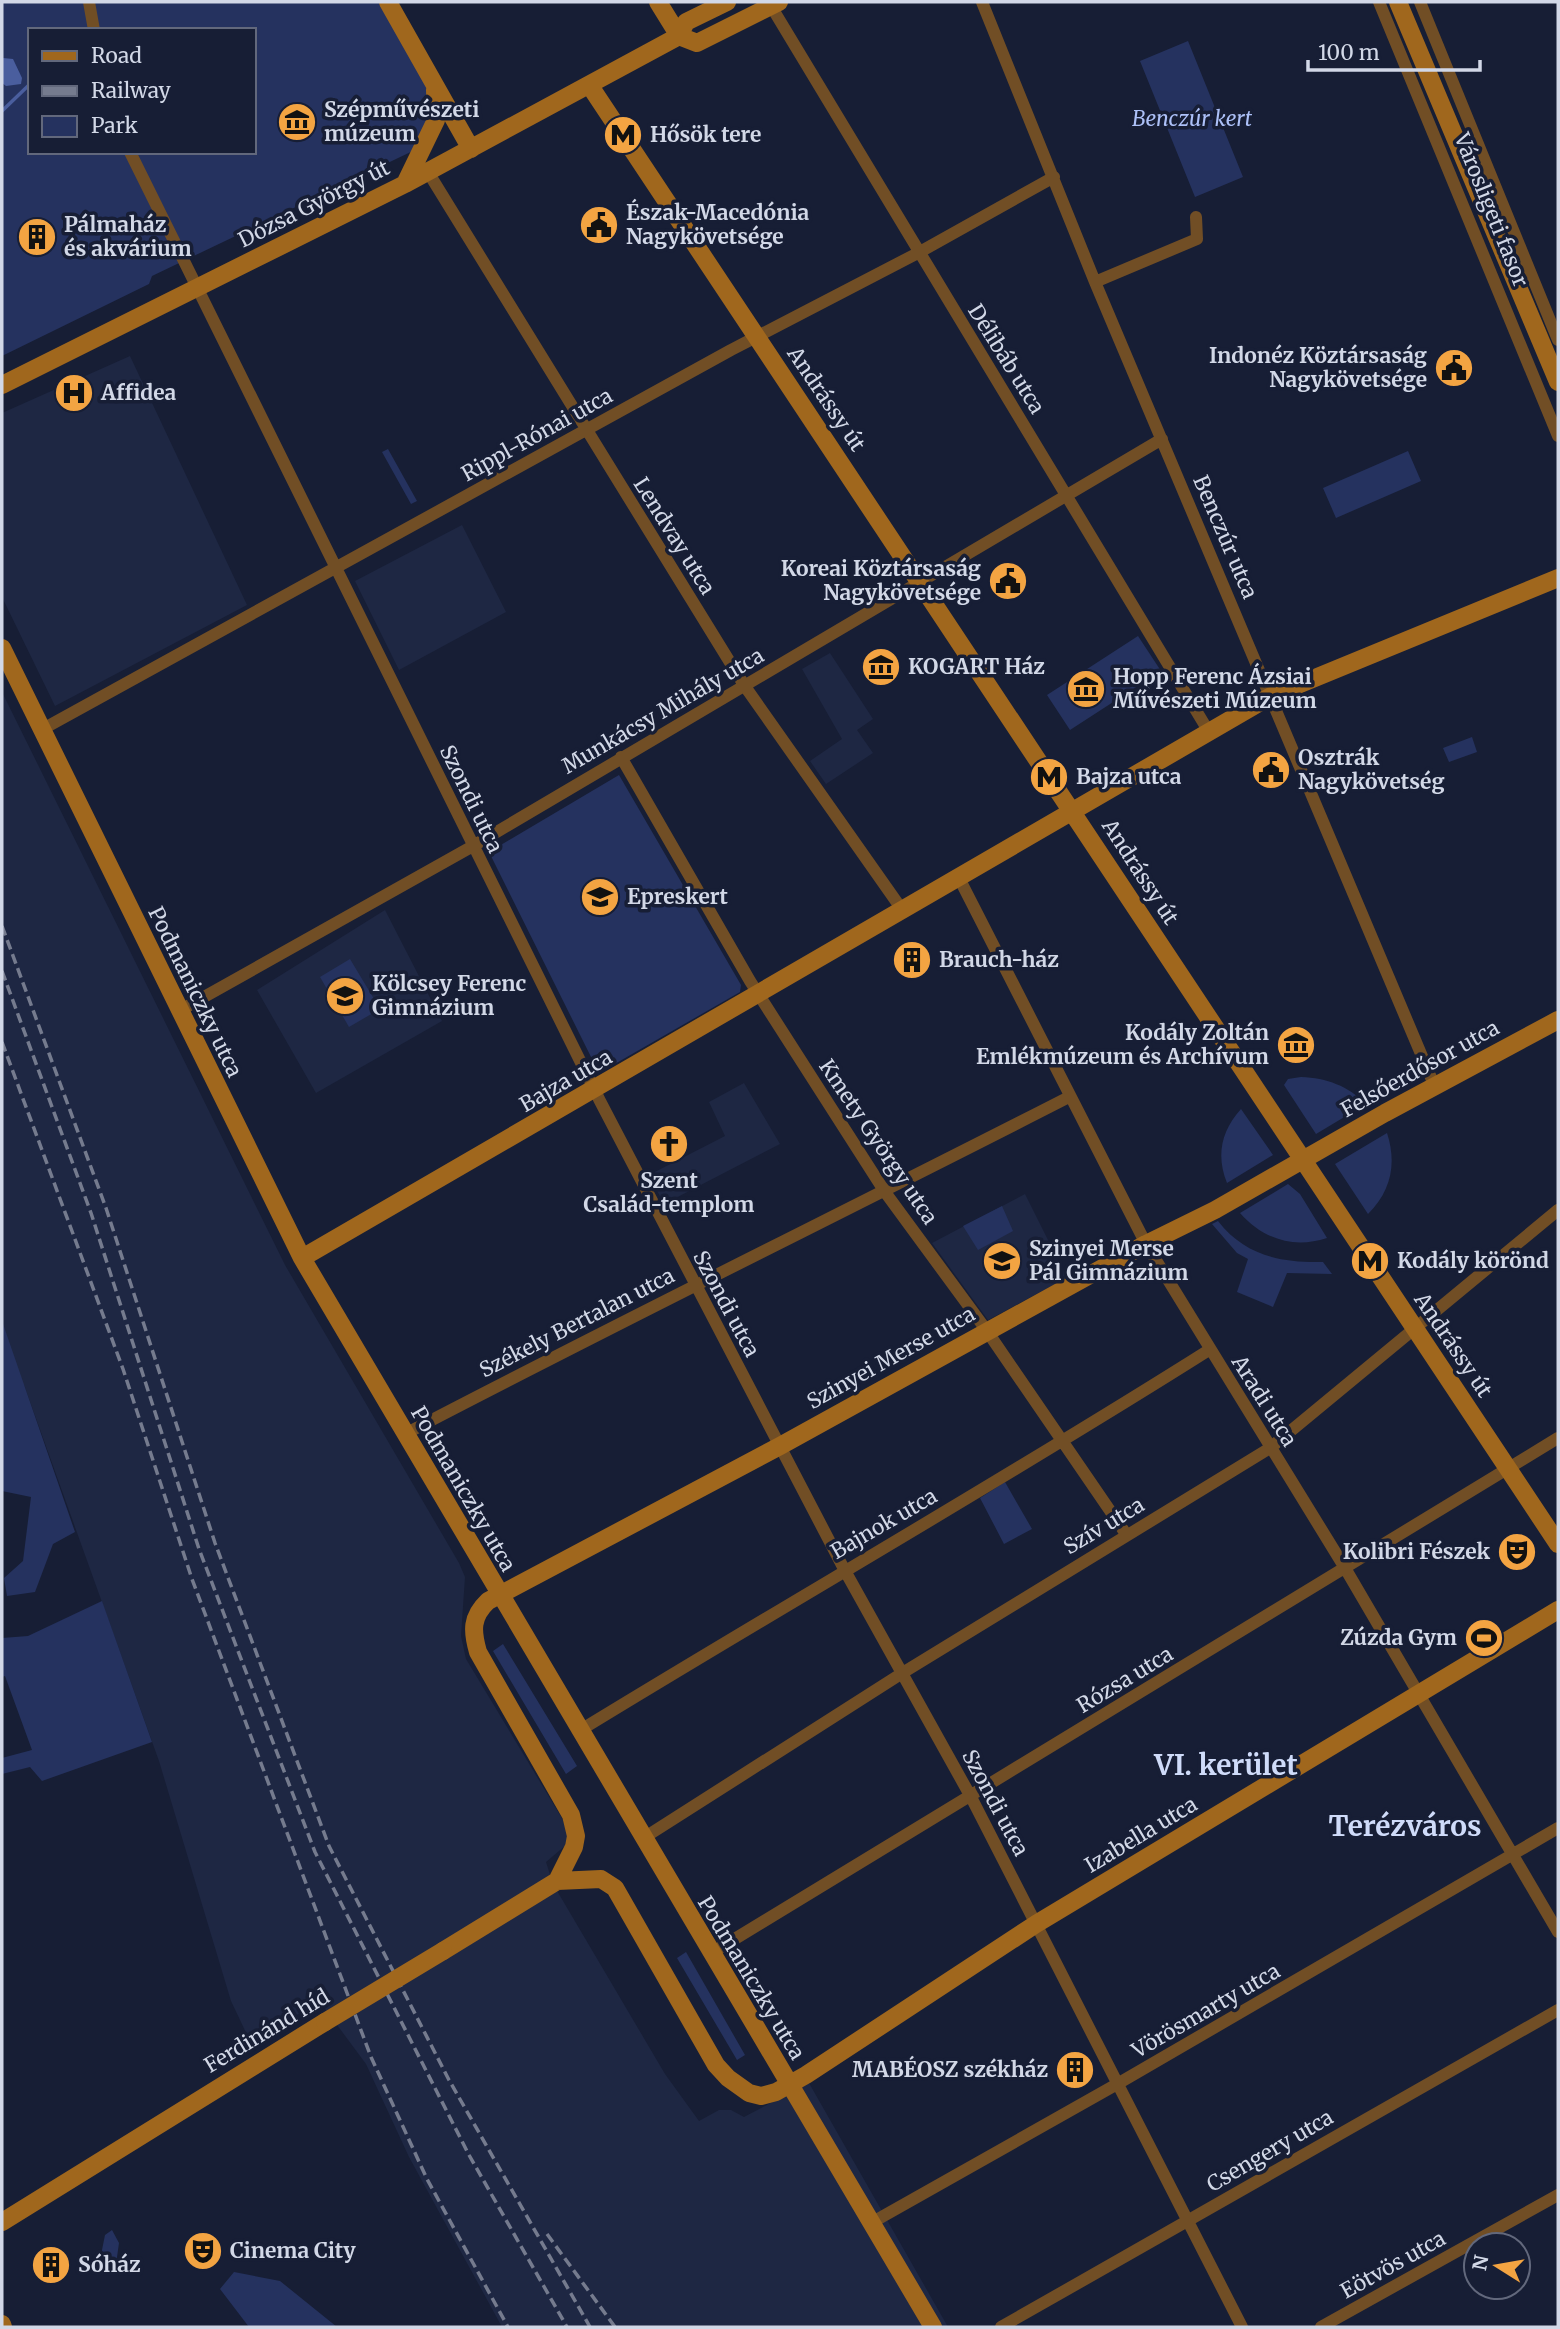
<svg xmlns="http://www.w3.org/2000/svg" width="1560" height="2329" font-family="Merriweather,serif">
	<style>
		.built { fill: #1e2743 }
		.green { fill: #25325f; fill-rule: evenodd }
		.water { fill: #4a5e9e }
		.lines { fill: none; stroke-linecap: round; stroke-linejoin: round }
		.stream { stroke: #4a5e9e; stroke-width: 3.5 }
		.street { stroke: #714e25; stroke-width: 12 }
		.secondary { stroke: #a0671d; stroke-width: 18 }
		.rail { stroke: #757b8e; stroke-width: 3.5; stroke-dasharray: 10 5; stroke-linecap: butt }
		.secondary-bridge { stroke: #a0671d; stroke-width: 18 }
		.labels { text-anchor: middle; stroke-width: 7; stroke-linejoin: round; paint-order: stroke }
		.poi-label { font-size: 21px; font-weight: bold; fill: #d2d8e7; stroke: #171e35; text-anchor: start }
		.park-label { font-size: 21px; font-style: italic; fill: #adc1f8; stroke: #171e35 }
		.street-label { font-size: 21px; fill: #d2d8e7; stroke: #171e35 }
		.district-label { font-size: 28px; font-weight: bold; fill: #cfdbf9; stroke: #171e35 }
	</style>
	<rect width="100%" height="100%" fill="#171e35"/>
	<!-- built -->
	<path class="built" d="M130 356 247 605 55 706 2 597V413Z
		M462 525 506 612 399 670 355 581Z
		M830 653 873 719 857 730 873 753 826 784 810 761 842 739 802 669Z
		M2 692 285 1265 459 1563 465 1577 461 1636 466 1659 563 1820 568 1838 566 1845 546 1862 553 1884 665 2074 699 2121 719 2110H731L744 2117 809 2083 948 2327H502L409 2157 366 2064 320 2002 250 2041 231 2001 159 1761 24 1385 2 1394Z
		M385 910 442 1021 316 1093 257 990Z
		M744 1083 780 1144 664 1204 649 1175 725 1136 709 1102Z
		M1025 1194 1067 1278 988 1320 932 1243Z"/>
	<!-- green -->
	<path class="green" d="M2 2H388L435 87 419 148 152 276 149 284 2 356ZM30 30H254V152H30Z
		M1188 41 1243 177 1195 197 1140 61Z
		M388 449 417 501 411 504 382 452Z
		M1408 451 1421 481 1336 518 1323 488Z
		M1138 636 1161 671 1070 730 1047 695Z
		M1472 737 1477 752 1449 762 1443 748Z
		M619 775 741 985 740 992 599 1073 489 852Z
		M350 959 380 1009 349 1027 320 977Z
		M1301 1077C1327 1078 1348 1086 1366 1104L1316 1134 1284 1085 1288 1079Z
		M1241 1109 1273 1155 1227 1183C1216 1156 1221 1131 1241 1109Z
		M1387 1133C1397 1164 1391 1191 1368 1214L1335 1164Z
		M1288 1184 1300 1194 1327 1238C1293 1249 1263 1239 1240 1213Z
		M1002 1206 1013 1231 978 1250 963 1226Z
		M1218 1221C1245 1256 1282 1263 1323 1262L1332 1274 1287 1273 1273 1307 1237 1292 1248 1259 1237 1253 1212 1224Z
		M2 1321 75 1532 53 1544 35 1592 7 1596 4 1578 23 1561 31 1497 2 1491Z
		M1005 1482 1032 1529 1004 1544 980 1498Z
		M102 1601 152 1742 42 1781 30 1767 2 1774V1758L32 1750 5 1676 2 1677V1638L28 1636Z
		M503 1644 577 1766 566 1774 493 1651Z
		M686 1952 745 2055 737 2060 677 1958Z
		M112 2230 119 2243 115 2271 98 2270 105 2235Z
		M234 2272 280 2281 337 2327H249L220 2289Z"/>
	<!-- water -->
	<path class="water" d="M3 58 13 59 22 78 21 84 6 86 2 83Z"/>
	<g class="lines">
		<!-- stream -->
		<path class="stream" d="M2 111 30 84"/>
		<!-- street -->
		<path class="street" d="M89 2 94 30
			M982 2 1095 282 1435 1087
			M1379 2 1558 436
			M1420 2 1558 340
			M771 6 1209 732
			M130 152 600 1101 844 1569 971 1797 1242 2327
			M428 172 744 685 903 911
			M1095 282 1197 239 1196 217
			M41 730 731 350 918 253 1054 177
			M621 757 750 981 885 1192 987 1331 1126 1534
			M959 878 1146 1244 1345 1568 1558 1932
			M179 1011 473 846 1162 439
			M405 1434C625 1319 848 1210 1069 1097
			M579 1731C788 1603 1002 1481 1209 1350
			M642 1839 904 1672 1270 1448 1558 1210
			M710 1954 1558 1438
			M871 2223 1119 2083 1558 1828
			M1001 2327 1558 2010
			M1321 2327 1558 2195"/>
		<!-- secondary -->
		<path class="secondary" d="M388 2 471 149
			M658 2 679 36
			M1398 2 1558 382
			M679 36 697 43 779 2
			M590 86 1558 1544
			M405 184 436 120 435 90
			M2 385 405 184 679 36 686 22 727 2
			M2 648 302 1258 933 2327
			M302 1258 1271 696 1558 578
			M557 1881 601 1879 615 1888 716 2065 728 2078 749 2093 761 2096 776 2092 806 2075 1036 1924 1558 1610
			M443 1951 557 1881 574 1847 576 1836 571 1815 478 1652C472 1631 471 1617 488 1601L780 1446 1146 1244 1215 1210 1385 1113 1558 1020
			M2 2222 325 2022
			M2 2324 3 2327"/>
		<!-- rail -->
		<path class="rail" d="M2 926 106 1208 215 1543 329 1846 449 2080 590 2327
			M2 971 91 1213 199 1549 315 1852 469 2155 567 2327
			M2 1042 123 1369 192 1579 371 2057 427 2179 508 2327
			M547 2234 615 2327"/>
		<!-- secondary-bridge -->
		<path class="secondary-bridge" d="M325 2022 443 1951"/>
	</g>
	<!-- icons -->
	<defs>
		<g id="museum-disc" transform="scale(2.0125)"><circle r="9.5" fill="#f3a442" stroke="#171e35"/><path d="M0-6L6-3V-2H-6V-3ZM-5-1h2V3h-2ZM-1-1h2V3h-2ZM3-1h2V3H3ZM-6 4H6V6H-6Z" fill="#111"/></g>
		<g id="metro-disc" transform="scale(2.0125)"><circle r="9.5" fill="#f3a442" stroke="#171e35"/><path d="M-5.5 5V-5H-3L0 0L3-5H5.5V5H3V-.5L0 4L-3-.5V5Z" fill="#111"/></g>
		<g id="civic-disc" transform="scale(2.0125)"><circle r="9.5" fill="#f3a442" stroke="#171e35"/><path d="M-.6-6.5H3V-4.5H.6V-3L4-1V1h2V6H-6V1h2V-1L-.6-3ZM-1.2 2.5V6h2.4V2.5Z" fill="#111"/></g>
		<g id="building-disc" transform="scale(2.0125)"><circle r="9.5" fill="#f3a442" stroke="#171e35"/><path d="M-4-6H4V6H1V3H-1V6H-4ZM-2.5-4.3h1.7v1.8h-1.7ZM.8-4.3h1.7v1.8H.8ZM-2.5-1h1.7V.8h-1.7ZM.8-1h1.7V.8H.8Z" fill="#111"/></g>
		<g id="hospital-disc" transform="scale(2.0125)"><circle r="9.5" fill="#f3a442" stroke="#171e35"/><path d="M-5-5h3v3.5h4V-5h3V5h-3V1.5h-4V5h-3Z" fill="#111"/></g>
		<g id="university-disc" transform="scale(2.0125)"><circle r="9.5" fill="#f3a442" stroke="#171e35"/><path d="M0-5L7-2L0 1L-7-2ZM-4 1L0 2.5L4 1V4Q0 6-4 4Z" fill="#111"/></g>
		<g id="school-disc" transform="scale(2.0125)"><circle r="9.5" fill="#f3a442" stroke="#171e35"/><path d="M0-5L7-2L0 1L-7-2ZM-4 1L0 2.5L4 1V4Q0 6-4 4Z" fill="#111"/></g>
		<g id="church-disc" transform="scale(2.0125)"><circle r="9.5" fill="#f3a442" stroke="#171e35"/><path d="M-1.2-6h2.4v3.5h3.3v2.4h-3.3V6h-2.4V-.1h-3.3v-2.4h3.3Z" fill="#111"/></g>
		<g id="theatre-disc" transform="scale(2.0125)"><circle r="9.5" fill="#f3a442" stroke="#171e35"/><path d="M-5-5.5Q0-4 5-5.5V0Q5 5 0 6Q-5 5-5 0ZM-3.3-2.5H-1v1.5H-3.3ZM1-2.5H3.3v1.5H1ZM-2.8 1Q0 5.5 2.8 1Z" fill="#111"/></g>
		<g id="stadium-disc" transform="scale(2.0125)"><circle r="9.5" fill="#f3a442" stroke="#171e35"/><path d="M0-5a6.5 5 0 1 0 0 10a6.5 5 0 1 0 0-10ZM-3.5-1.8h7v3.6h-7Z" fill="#111"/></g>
	</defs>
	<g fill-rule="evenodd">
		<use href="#museum-disc" x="297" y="122"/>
		<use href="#metro-disc" x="623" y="135"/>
		<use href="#civic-disc" x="599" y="225"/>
		<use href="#building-disc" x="37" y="237"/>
		<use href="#civic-disc" x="1454" y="368"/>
		<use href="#hospital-disc" x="74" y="393"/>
		<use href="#civic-disc" x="1008" y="581"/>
		<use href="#museum-disc" x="881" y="667"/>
		<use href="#museum-disc" x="1086" y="689"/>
		<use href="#civic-disc" x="1271" y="770"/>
		<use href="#metro-disc" x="1049" y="777"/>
		<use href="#university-disc" x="600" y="897"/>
		<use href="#building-disc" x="912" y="960"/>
		<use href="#school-disc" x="345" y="996"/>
		<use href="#museum-disc" x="1296" y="1045"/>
		<use href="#church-disc" x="669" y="1144"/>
		<use href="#school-disc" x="1002" y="1261"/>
		<use href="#metro-disc" x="1370" y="1261"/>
		<use href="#theatre-disc" x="1517" y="1552"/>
		<use href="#stadium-disc" x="1484" y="1638"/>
		<use href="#building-disc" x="1075" y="2070"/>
		<use href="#theatre-disc" x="203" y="2251"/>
		<use href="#building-disc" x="51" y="2265"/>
	</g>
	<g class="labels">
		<!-- poi labels -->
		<g class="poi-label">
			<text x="324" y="117">Szépművészeti<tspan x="324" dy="24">múzeum</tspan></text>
			<text x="650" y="142">Hősök tere</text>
			<text x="626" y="220">Észak-Macedónia<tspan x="626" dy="24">Nagykövetsége</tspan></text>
			<text x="64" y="232">Pálmaház<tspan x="64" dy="24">és akvárium</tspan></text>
			<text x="1427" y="363" text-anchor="end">Indonéz Köztársaság<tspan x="1427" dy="24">Nagykövetsége</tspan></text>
			<text x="101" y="400">Affidea</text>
			<text x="981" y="576" text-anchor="end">Koreai Köztársaság<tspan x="981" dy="24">Nagykövetsége</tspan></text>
			<text x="908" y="674">KOGART Ház</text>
			<text x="1113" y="684">Hopp Ferenc Ázsiai<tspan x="1113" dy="24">Művészeti Múzeum</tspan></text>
			<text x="1298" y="765">Osztrák<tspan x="1298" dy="24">Nagykövetség</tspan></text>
			<text x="1076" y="784">Bajza utca</text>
			<text x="627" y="904">Epreskert</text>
			<text x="939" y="967">Brauch-ház</text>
			<text x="372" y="991">Kölcsey Ferenc<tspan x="372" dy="24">Gimnázium</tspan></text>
			<text x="1269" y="1040" text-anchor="end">Kodály Zoltán<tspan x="1269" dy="24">Emlékmúzeum és Archívum</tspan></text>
			<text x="669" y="1188" text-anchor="middle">Szent<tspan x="669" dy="24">Család-templom</tspan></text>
			<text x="1029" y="1256">Szinyei Merse<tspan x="1029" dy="24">Pál Gimnázium</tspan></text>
			<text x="1397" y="1268">Kodály körönd</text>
			<text x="1490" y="1559" text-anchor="end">Kolibri Fészek</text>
			<text x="1457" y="1645" text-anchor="end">Zúzda Gym</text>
			<text x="1048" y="2077" text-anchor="end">MABÉOSZ székház</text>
			<text x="230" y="2258">Cinema City</text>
			<text x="78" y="2272">Sóház</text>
		</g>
		<!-- park labels -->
		<g class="park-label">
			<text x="1192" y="126">Benczúr kert</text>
		</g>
		<!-- street labels -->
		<g class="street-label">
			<text transform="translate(314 204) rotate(-27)" y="7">Dózsa György út</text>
			<text transform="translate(1491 210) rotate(68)" y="7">Városligeti fasor</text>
			<text transform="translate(1006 359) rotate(58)" y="7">Délibáb utca</text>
			<text transform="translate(826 399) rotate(56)" y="7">Andrássy út</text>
			<text transform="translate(537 435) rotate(-29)" y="7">Rippl-Rónai utca</text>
			<text transform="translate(674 536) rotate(58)" y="7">Lendvay utca</text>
			<text transform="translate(1225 537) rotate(67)" y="7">Benczúr utca</text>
			<text transform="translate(663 711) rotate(-30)" y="7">Munkácsy Mihály utca</text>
			<text transform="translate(471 799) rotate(64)" y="7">Szondi utca</text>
			<text transform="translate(1140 872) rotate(57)" y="7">Andrássy út</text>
			<text transform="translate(195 992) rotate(64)" y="7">Podmaniczky utca</text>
			<text transform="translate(1420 1069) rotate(-29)" y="7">Felsőerdősor utca</text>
			<text transform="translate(566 1081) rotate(-30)" y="7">Bajza utca</text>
			<text transform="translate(878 1142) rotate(56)" y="7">Kmety György utca</text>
			<text transform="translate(726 1304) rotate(62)" y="7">Szondi utca</text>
			<text transform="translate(577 1323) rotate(-27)" y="7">Székely Bertalan utca</text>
			<text transform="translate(1453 1345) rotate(56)" y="7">Andrássy út</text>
			<text transform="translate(891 1358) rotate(-29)" y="7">Szinyei Merse utca</text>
			<text transform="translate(1264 1401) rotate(58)" y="7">Aradi utca</text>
			<text transform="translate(463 1489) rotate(60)" y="7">Podmaniczky utca</text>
			<text transform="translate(884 1524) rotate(-30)" y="7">Bajnok utca</text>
			<text transform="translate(1104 1526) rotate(-31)" y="7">Szív utca</text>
			<text transform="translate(1125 1680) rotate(-31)" y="7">Rózsa utca</text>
			<text transform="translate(995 1803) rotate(62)" y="7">Szondi utca</text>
			<text transform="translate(1141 1835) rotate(-31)" y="7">Izabella utca</text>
			<text transform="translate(751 1978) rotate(59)" y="7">Podmaniczky utca</text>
			<text transform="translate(1206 2011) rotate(-30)" y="7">Vörösmarty utca</text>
			<text transform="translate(267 2031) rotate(-31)" y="7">Ferdinánd híd</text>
			<text transform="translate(1270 2151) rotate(-30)" y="7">Csengery utca</text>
			<text transform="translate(1393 2265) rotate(-29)" y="7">Eötvös utca</text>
		</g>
		<!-- district labels -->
		<g class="district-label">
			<text x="1226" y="1775">VI. kerület</text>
			<text x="1405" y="1836">Terézváros</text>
		</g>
	</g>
	<!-- border -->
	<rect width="1560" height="2329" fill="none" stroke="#d2d8e7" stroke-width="7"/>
	<!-- legend -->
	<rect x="28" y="28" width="228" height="126" fill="#171e35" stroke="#62687c" stroke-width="2"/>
	<rect x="42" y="51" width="35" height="10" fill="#a0671d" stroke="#62687c" stroke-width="2"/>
	<text x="91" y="63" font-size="21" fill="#d2d8e7">Road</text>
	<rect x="42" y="86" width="35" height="10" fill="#757b8e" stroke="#62687c" stroke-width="2"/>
	<text x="91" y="98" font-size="21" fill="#d2d8e7">Railway</text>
	<rect x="42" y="116" width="35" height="21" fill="#25325f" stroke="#62687c" stroke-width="2"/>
	<text x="91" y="133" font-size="21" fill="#d2d8e7">Park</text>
	<!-- north arrow -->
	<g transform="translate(1497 2266) rotate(281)"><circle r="33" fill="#171e35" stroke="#62687c" stroke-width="2"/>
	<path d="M0-5L12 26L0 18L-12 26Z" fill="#f3a442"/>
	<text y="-10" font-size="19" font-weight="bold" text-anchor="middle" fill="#d2d8e7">N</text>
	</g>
	<!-- scale -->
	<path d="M1308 60v10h172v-10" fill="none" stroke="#d2d8e7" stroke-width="3.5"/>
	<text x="1318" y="60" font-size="21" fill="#d2d8e7" stroke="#171e35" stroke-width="5" paint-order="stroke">100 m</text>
</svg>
